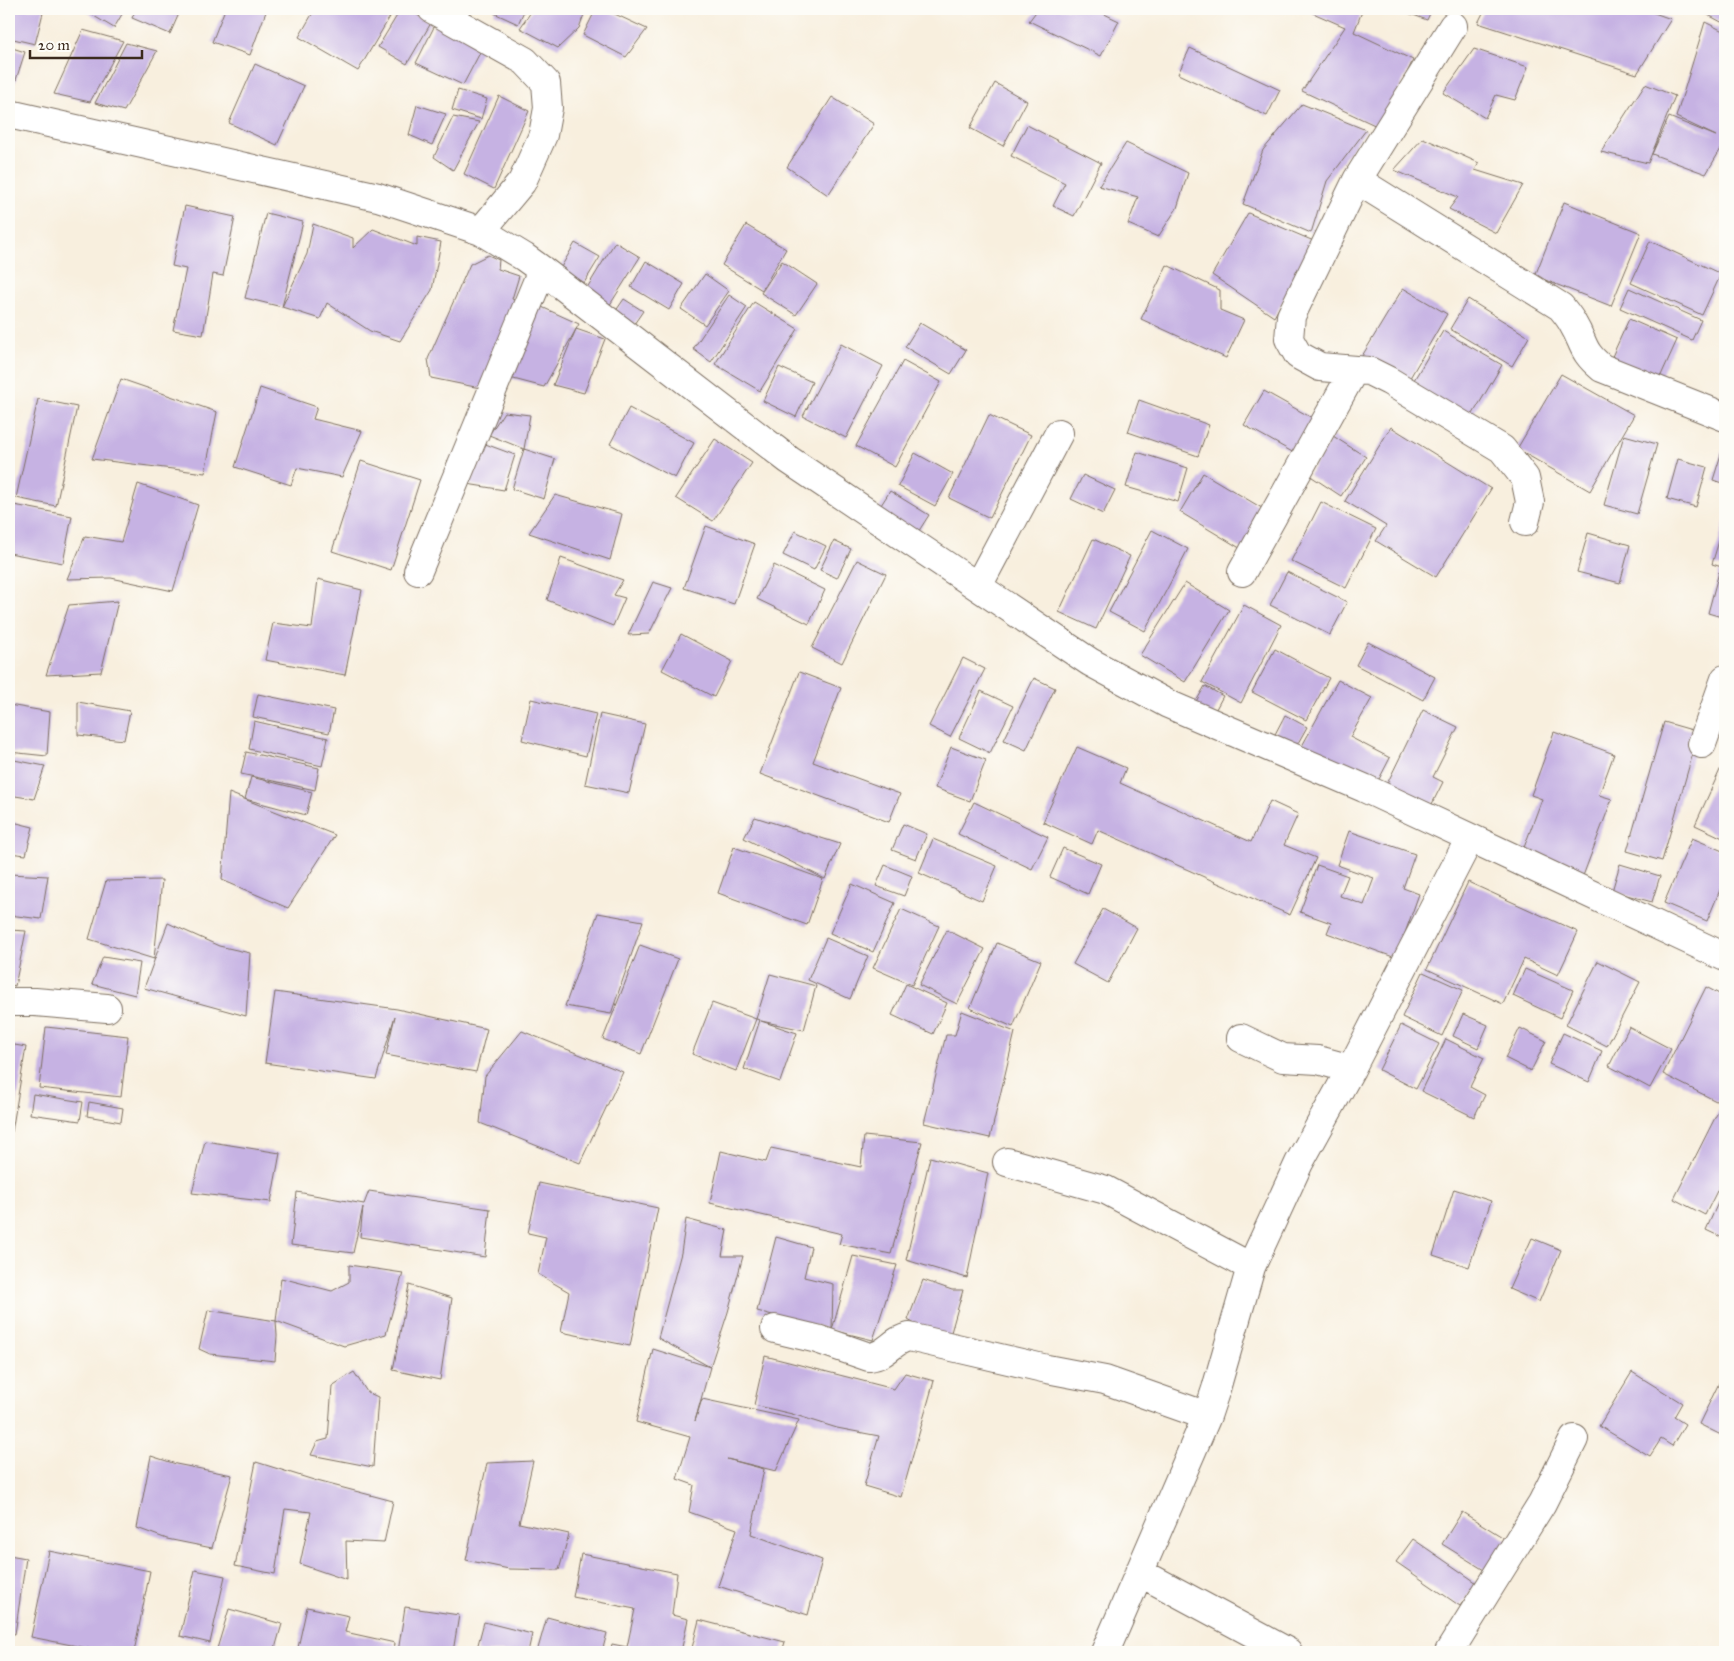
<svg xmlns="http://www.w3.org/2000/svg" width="1734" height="1661" font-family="'IM FELL Great Primer',serif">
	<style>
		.building { fill: #c6b2e3 }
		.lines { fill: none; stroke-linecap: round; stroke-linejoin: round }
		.minor-casing { stroke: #7d6f61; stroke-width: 30 }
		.minor { stroke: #fff; stroke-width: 28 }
	</style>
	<rect width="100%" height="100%" fill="#fdfcf7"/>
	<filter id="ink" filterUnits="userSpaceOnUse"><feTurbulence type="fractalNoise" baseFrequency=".02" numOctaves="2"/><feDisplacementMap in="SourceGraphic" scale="10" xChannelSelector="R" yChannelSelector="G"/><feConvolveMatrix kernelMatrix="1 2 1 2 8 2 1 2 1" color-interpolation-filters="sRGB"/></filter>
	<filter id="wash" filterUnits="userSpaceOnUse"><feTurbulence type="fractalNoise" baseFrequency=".0096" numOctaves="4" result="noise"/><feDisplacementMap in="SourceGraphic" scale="20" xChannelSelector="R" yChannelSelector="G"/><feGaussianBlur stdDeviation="1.12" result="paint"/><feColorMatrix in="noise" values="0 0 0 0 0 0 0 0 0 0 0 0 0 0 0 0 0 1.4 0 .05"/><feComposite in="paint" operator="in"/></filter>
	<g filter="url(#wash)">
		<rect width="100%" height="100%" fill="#f8efde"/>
		<g id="blocks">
			<!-- building -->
			<path class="building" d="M11 9H44L35 44 9 38V16Z
				M82 9H125L114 28Z
				M136 9H181L170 34 132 18Z
				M225 9H267L250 55 212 42Z
				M315 9H380L391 15 358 71 299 37Z
				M401 9H407L431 23 407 64 378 47Z
				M496 9H525L518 24 494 13Z
				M533 9H586L579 28 558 48 520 28Z
				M596 9H604L647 29 626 57 583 35Z
				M1038 9H1094L1119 21 1101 56 1029 21Z
				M1304 9H1363L1354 32 1413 60 1381 128 1302 91 1345 27Z
				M1397 9H1432L1427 20Z
				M1485 9H1643L1671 19 1637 74 1478 23Z
				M1697 9H1725V24Z
				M437 21 483 47 463 85 416 63Z
				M1705 22 1725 32V142L1706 174 1652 154 1669 117 1716 136 1676 117Z
				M83 30 123 41 90 102 54 94Z
				M126 43 157 51 124 111 95 103Z
				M9 47 25 52 15 83 9 81Z
				M1190 48 1280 90 1267 116 1178 74Z
				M1474 49 1528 67 1515 100 1496 95 1485 118 1443 93Z
				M255 64 304 86 277 145 229 123Z
				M995 83 1027 101 1003 146 970 128Z
				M1645 84 1675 96 1648 163 1601 152Z
				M458 90 487 99 481 119 452 110Z
				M499 96 529 111 494 189 464 174Z
				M832 97 874 124 828 195 787 167Z
				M1302 104 1366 130 1327 181 1311 233 1243 204 1263 150Z
				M417 105 446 114 432 145 409 135Z
				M453 117 479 122 453 170 434 157Z
				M1027 125 1101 163 1074 216 1053 206 1065 183 1011 156Z
				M1423 138 1479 163 1475 170 1523 185 1496 233 1449 209 1458 197 1394 170Z
				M1126 143 1188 173 1177 208 1158 237 1128 224 1138 197 1099 186Z
				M1564 202 1641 233 1611 306 1535 276Z
				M185 206 235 217 223 276 213 274 203 335 173 330 186 269 172 266Z
				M266 213 303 222 282 307 245 298Z
				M1248 213 1316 242 1274 317 1212 275Z
				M313 224 353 238V248L373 229 417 246V237L441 242 432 290 400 341 370 331 327 303 320 319 282 307 307 254Z
				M746 225 786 249 762 290 722 265Z
				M1650 241 1721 274 1702 315 1631 283Z
				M615 242 640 257 606 311 582 296Z
				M575 243 600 257 584 283 560 269Z
				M488 255 499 260 498 269 519 276 512 299 520 302 485 389 431 378 428 359 470 264Z
				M646 261 684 284 669 310 631 287Z
				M782 261 817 284 796 315 761 293Z
				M1167 265 1220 290V310L1244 320 1226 358 1141 319Z
				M705 274 729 291 705 325 681 309Z
				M1403 288 1447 314 1407 383 1362 356Z
				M1629 288 1701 320 1692 340 1620 308Z
				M729 295 747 307 711 362 693 349Z
				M624 299 643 311 632 327 613 315Z
				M1468 299 1529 337 1512 366 1450 329Z
				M754 302 798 329 760 391 715 364Z
				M533 303 579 324 544 387 502 376Z
				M1629 319 1677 340 1658 382 1610 361Z
				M920 323 966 350 951 374 905 347Z
				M576 329 605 339 584 393 553 385Z
				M1443 331 1502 365 1470 419 1411 385Z
				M841 344 883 366 846 438 803 416Z
				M903 361 941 382 895 467 856 446Z
				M779 367 812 382 796 417 763 401Z
				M1561 374 1634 415 1590 491 1517 449Z
				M121 379 217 412 205 473 92 459Z
				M260 388 317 407 313 419 362 431 342 477 297 468 291 485 235 467Z
				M1264 391 1323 424 1303 458 1244 425Z
				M38 399 77 407 56 506 16 498Z
				M1139 400 1209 425 1198 456 1128 432Z
				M629 408 694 443 675 478 610 444Z
				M504 412 530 415 524 449 555 459 544 499 512 489 524 449 489 435Z
				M989 415 1031 435 990 518 949 498Z
				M1391 427 1491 489 1436 577 1376 541 1386 526 1345 501Z
				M1624 435 1657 444 1637 514 1604 505Z
				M1333 436 1366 457 1341 496 1309 475Z
				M715 439 752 463 713 521 676 498Z
				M480 442 515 455 504 490 467 484Z
				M1722 451 1725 452V484L1713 480Z
				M1137 452 1188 468 1178 502 1126 487Z
				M915 453 953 474 935 506 898 486Z
				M1678 459 1707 467 1696 507 1667 499Z
				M361 461 420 480 391 570 332 551Z
				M1203 473 1272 514 1248 553 1180 512Z
				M1083 475 1115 490 1103 514 1071 499Z
				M138 484 198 505 173 591 111 578 67 579 85 536 121 542Z
				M890 491 929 515 913 540 874 516Z
				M555 495 622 514 610 560 529 533Z
				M1321 502 1376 529 1346 588 1291 561Z
				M9 504 72 516 63 563 9 553Z
				M1725 521V568L1712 564Z
				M706 526 755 544 734 604 684 588Z
				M1152 530 1188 549 1145 631 1109 612Z
				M795 531 826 546 814 570 783 555Z
				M1588 533 1630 545 1620 583 1577 572Z
				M1093 539 1130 556 1096 629 1059 612Z
				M834 541 851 549 837 578 820 570Z
				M561 558 623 580 614 595 625 598 613 626 547 600Z
				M857 560 886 574 842 663 812 648Z
				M774 565 825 590 809 624 757 599Z
				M1287 572 1347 602 1330 635 1270 605Z
				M1719 572 1725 574V618L1708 613Z
				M318 579 362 590 345 675 265 660 273 623 312 628Z
				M653 582 672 588 649 634 628 635Z
				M1185 583 1229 610 1185 682 1140 655Z
				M118 601 101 672 46 675 69 605Z
				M1244 605 1281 625 1241 703 1202 682Z
				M681 634 732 661 714 697 662 670Z
				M1368 642 1435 677 1423 700 1356 665Z
				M1275 649 1329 678 1306 720 1252 692Z
				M963 658 985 669 950 737 929 726Z
				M799 672 841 688 813 762 900 794 889 822 760 774Z
				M1034 678 1055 688 1026 750 1004 740Z
				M1338 680 1372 698 1350 737 1390 758 1376 785 1302 746Z
				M1205 686 1223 696 1210 720 1191 710Z
				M981 691 1013 706 990 753 959 738Z
				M258 694 334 710 329 733 253 717Z
				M531 699 596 714 586 756 522 740Z
				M78 702 130 711 124 740 78 735Z
				M9 705 50 712 47 756 9 752Z
				M1423 710 1458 727 1433 777 1443 782 1430 808 1386 786Z
				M600 714 645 724 629 793 585 784Z
				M1285 715 1307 727 1293 752 1272 740Z
				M254 721 328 738 322 766 249 749Z
				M1664 722 1699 732 1662 861 1627 851Z
				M1554 732 1614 754 1599 795 1612 799 1583 876 1522 853 1542 799 1531 795Z
				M951 747 986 760 970 801 935 788Z
				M1077 747 1126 768 1120 783 1251 842 1270 801 1298 814 1284 845 1316 858 1290 915 1098 830 1092 844 1043 822Z
				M246 752 319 768 315 790 241 774Z
				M9 759 45 766 34 799 9 795Z
				M1725 759V839L1695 825Z
				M251 777 312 792 306 815 245 799Z
				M229 793 335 835 288 908 222 880Z
				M974 802 1048 837 1032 869 958 834Z
				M755 817 840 844 825 879 744 838Z
				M9 821 33 827 26 855 9 853Z
				M903 824 927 834 916 859 892 850Z
				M1349 831 1415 854 1403 888 1419 894 1396 958 1327 933 1331 923 1300 912 1317 865 1348 876 1340 896 1364 905 1374 878 1337 865Z
				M1692 838 1725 852V878L1707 921 1664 903Z
				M933 839 997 866 982 901 919 873Z
				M734 847 823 879 807 925 718 893Z
				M1063 848 1101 864 1088 894 1050 877Z
				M1620 864 1660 876 1652 902 1612 891Z
				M885 865 912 876 904 896 876 886Z
				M9 874 48 876 41 919 9 915Z
				M162 880 154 959 89 939 106 881Z
				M1468 882 1578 932 1558 975 1524 959 1503 1004 1427 969Z
				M852 884 895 903 873 952 830 933Z
				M901 909 939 926 912 985 873 968Z
				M1103 909 1137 928 1108 983 1073 964Z
				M598 913 643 921 611 1014 565 1006Z
				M168 923 219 946 250 953 246 1016 144 988Z
				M9 930 26 931 15 986 9 984Z
				M947 930 985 949 957 1004 919 985Z
				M826 938 868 956 850 999 808 980Z
				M997 943 1041 961 1013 1027 970 1008Z
				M640 945 678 959 641 1054 603 1039Z
				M103 957 140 963 135 995 92 984Z
				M1598 961 1640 982 1607 1046 1566 1025Z
				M1525 969 1573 990 1560 1018 1513 996Z
				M1423 972 1463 990 1442 1036 1402 1017Z
				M770 974 816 986 804 1030 761 1021 797 1033 780 1082 744 1069 760 1020 756 1019Z
				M906 984 947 1003 933 1034 892 1015Z
				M1706 987 1725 997V1088L1718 1102 1663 1074Z
				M275 992 397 1009 487 1029 476 1072 386 1055 395 1016 376 1079 265 1063Z
				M712 1003 756 1019 736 1071 692 1054Z
				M962 1011 1015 1032 990 1138 924 1123 946 1035H955Z
				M1463 1014 1488 1025 1478 1048 1453 1036Z
				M1401 1025 1439 1044 1416 1089 1379 1070Z
				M46 1027 128 1036 121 1097 39 1088Z
				M1629 1027 1671 1049 1650 1088 1609 1066Z
				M1520 1028 1546 1041 1531 1071 1505 1058Z
				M522 1031 623 1072 580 1163 480 1123 485 1076Z
				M1563 1033 1602 1051 1589 1082 1549 1064Z
				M1446 1039 1484 1058 1470 1087 1485 1095 1474 1117 1421 1091Z
				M9 1044 26 1047 12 1132 9 1131Z
				M33 1094 83 1102 80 1121 30 1114Z
				M1725 1098V1175L1705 1215 1674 1199Z
				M89 1102 123 1108 121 1122 87 1116Z
				M864 1136 922 1142 891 1254 839 1244 842 1234 710 1203 721 1151 766 1162 771 1148 861 1167Z
				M205 1141 280 1153 271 1202 192 1193Z
				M930 1157 988 1173 967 1278 906 1260Z
				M539 1183 658 1208 630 1346 561 1332 569 1292 538 1274 546 1237 528 1233Z
				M1725 1187V1239L1706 1230Z
				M1454 1189 1491 1201 1469 1267 1433 1255Z
				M369 1191 490 1209 485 1257 360 1237 363 1207 353 1253 291 1245 297 1192 364 1204Z
				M686 1219 727 1230 722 1256H743L728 1312 710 1367 695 1421 702 1399 799 1420 776 1471 727 1459 764 1469 751 1534 822 1560 808 1615 718 1586 737 1529 689 1512 694 1485 677 1479 690 1437 636 1422 653 1349 710 1367 658 1338 681 1253Z
				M776 1237 811 1247 804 1277 833 1284 832 1330 757 1311Z
				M1532 1238 1561 1250 1539 1302 1509 1289Z
				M853 1256 897 1265 873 1340 832 1330Z
				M349 1265 403 1273 386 1334 344 1346 276 1321 281 1278 332 1291 349 1282Z
				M923 1280 952 1290H963L948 1343 908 1320Z
				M409 1285 452 1298 440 1380 393 1370Z
				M208 1310 276 1321 277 1336 275 1361 210 1354 199 1349Z
				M765 1356 894 1389 905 1373 934 1381 901 1497 864 1486 879 1436 837 1428 792 1414 754 1405Z
				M354 1372 367 1392 378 1397 373 1467 311 1455 317 1442 328 1439 332 1386Z
				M1632 1372 1682 1403 1674 1417 1685 1424 1672 1446 1661 1439 1650 1456 1599 1426Z
				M1721 1379 1725 1381V1437L1699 1424Z
				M151 1456 176 1464 232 1475 212 1548 167 1539 137 1528Z
				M533 1461 519 1523 569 1534 559 1570 509 1569 466 1560 487 1463Z
				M256 1462 317 1481 393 1501 384 1543 346 1541 347 1580 300 1564 311 1512 285 1509 275 1574 235 1566Z
				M1462 1512 1512 1543 1492 1575 1442 1544Z
				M1413 1539 1477 1583 1460 1606 1396 1562Z
				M49 1551 150 1571 134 1652H107L31 1637Z
				M581 1554 677 1573 672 1615 688 1619 681 1652H610L612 1644 627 1647 635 1609 573 1597Z
				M9 1555 26 1558 15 1634 9 1633Z
				M195 1570 225 1576 210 1643 180 1636Z
				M307 1607 349 1616 345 1632 395 1643 394 1652H297Z
				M405 1607 459 1615 453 1652H398Z
				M229 1609 282 1624 274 1652H216Z
				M547 1617 607 1633 602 1652H537Z
				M699 1620 785 1642 782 1652H691Z
				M484 1622 532 1634 528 1652H476Z"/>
		</g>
	</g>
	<g filter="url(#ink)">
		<use href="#blocks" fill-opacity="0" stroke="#7d6f61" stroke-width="1"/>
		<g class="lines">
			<!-- minor casing -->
			<g class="minor-casing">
				<path id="minor" d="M432 9 525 61 546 83 548 108 543 135 522 182 481 231
					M1453 26 1357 180 1291 316 1289 339 1298 355 1320 367 1369 371 1389 381 1502 449 1525 478 1530 502 1525 522
					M9 114 378 197 481 231 524 257 542 270 789 460 1090 662 1168 704 1364 788 1725 957
					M1357 180 1561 307C1565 312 1570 318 1573 324 1585 344 1581 351 1602 368L1725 417
					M418 571 542 270
					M1242 572 1354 370
					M978 586 1059 433
					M1702 744 1725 679
					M9 1002H35L107 1008
					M1241 1038 1283 1058 1318 1060 1351 1069
					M1007 1162 1106 1190 1251 1267
					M775 1329 817 1339 869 1357C888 1355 892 1340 909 1337L1047 1369 1105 1380 1207 1416
					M1139 1572 1288 1652
					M1105 1652 1207 1416 1216 1389 1251 1267 1299 1163 1351 1069 1470 838
					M1449 1652 1542 1503 1574 1439"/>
			</g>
			<!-- minor -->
			<use href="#minor" class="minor"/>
		</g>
	</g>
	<!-- margin -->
	<rect width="1734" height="1661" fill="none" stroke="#fdfcf7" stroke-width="30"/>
	<!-- scale -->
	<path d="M30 50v8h112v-8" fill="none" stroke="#3b2a1e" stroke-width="2.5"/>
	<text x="38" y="50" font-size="15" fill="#3b2a1e" stroke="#fdfcf7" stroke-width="4" paint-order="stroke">20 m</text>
</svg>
